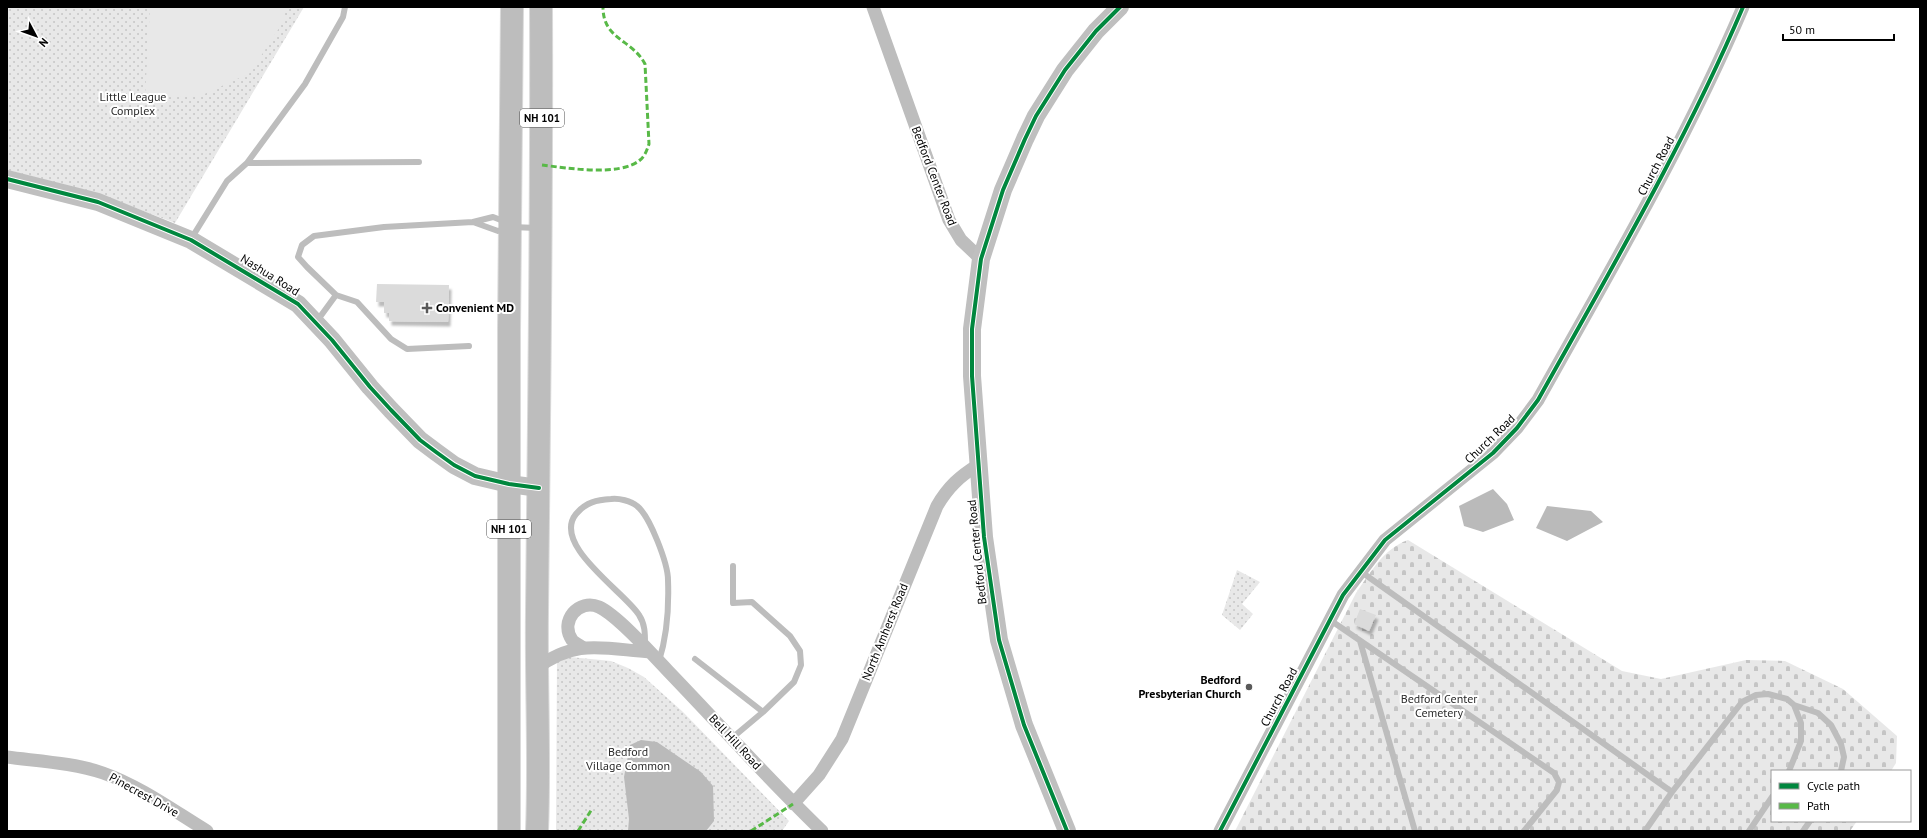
<svg xmlns="http://www.w3.org/2000/svg" width="1927" height="838" font-family="'PT Sans',sans-serif">
	<style>
		.cemetery { fill: url(#cemetery-stones) }
		.park { fill: url(#park-dots) }
		.garden { fill: #e8e8e8 }
		.water { fill: #bababa }
		.building { fill: #dbdbdb; filter: url(#shadow) }
		.lines { fill: none; stroke-linecap: round; stroke-linejoin: round }
		.highway-casing { stroke: #dbdbdb; stroke-width: 24 }
		.lane { stroke: #bdbdbd; stroke-width: 6 }
		.street { stroke: #bdbdbd; stroke-width: 13 }
		.secondary { stroke: #bfbfbf; stroke-width: 18 }
		.highway { stroke: #bdbdbd; stroke-width: 22 }
		.quiet { stroke: #58b947; stroke-width: 3; stroke-dasharray: 6 3; stroke-linecap: butt }
		.cycleway-casing { stroke: #fff; stroke-width: 6 }
		.cycleway { stroke: #00873e; stroke-width: 4 }
		.poi-dot { fill: #595959; stroke: #fff; stroke-width: 1.5 }
		.labels { text-anchor: middle; stroke-width: 4; stroke-linejoin: round; paint-order: stroke }
		.shield { fill: #fff; stroke: #4c4c4c; stroke-width: 1 }
		.shield-label { font-size: 11px; font-weight: bold; fill: #000 }
		.park-label { font-size: 12px; fill: #2c2c2c; stroke: #fff }
		.street-label { font-size: 12px; fill: #000; stroke: #fff }
		.poi-label { font-size: 12px; font-weight: bold; fill: #000; stroke: #fff; text-anchor: start }
	</style>
	<defs>
		<pattern id="cemetery-stones" width="16" height="16" patternUnits="userSpaceOnUse"><rect width="16" height="16" fill="#e8e8e8"/><path d="M2 7V4a2 2 0 0 1 4 0v3zM10 15v-3a2 2 0 0 1 4 0v3z" fill="#c5c5c5"/></pattern>
		<pattern id="park-dots" width="8" height="8" patternUnits="userSpaceOnUse"><rect width="8" height="8" fill="#e8e8e8"/><path d="M2 2h.1M6 6h.1" fill="none" stroke="#c5c5c5" stroke-width="1.8" stroke-linecap="round"/></pattern>
		<filter id="shadow"><feDropShadow dx="2.5" dy="4.5" stdDeviation="1" flood-color="#0004"/></filter>
	</defs>
	<rect width="100%" height="100%" fill="#fff"/>
	<!-- cemetery -->
	<path class="cemetery" d="M1408 540 1622 671 1661 679 1746 660 1785 661 1843 689 1897 736 1896 763 1891 771H1772V821H1857L1850 831H1235L1356 593C1371 572 1383 549 1408 540Z"/>
	<!-- park -->
	<path class="park" d="M7 7H304L175 223 96 193 7 170Z
		M1237 570 1260 582 1242 604 1253 614 1240 630 1222 615Z
		M570 657 611 661 628 668 644 677 683 712 789 821 782 831H556L557 658Z"/>
	<!-- garden -->
	<path class="garden" d="M150 7H283L285 19 250 73 200 96 145 98Z"/>
	<!-- water -->
	<path class="water" d="M1493 489 1507 504 1514 520 1483 532 1464 526 1459 506Z
		M1547 506 1591 511 1603 522 1567 541 1536 528Z
		M641 740 657 742 701 772 713 786 714 821 706 831H628L629 819 624 777 630 745Z"/>
	<!-- building -->
	<path class="building" d="M377 284 449 285 448 322 389 321V313H384V302H376Z
		M1360 609 1376 615 1369 631 1354 624Z"/>
	<g class="lines">
		<!-- highway casing -->
		<g class="highway-casing">
			<path id="highway" d="M509 831V331L512 7
				M537 831C540 758 536 685 537 612 539 410 542 209 541 7"/>
		</g>
		<!-- lane -->
		<path class="lane" d="M247 163 305 84 343 17 345 7
			M473 222 493 217 506 222
			M191 239 227 181 247 163 419 162
			M317 321 336 295
			M469 346 407 349 391 339 357 302 336 295 307 267 298 257 302 245 314 236 384 227 473 222 498 231 511 227 538 228
			M1360 571 1672 792
			M1330 620 1554 773 1559 782 1557 790 1524 831
			M1360 641 1415 831
			M645 644C645 633 645 624 639 615 626 593 551 545 576 514 586 502 597 500 611 499 619 498 631 501 637 506 650 516 668 564 668 580 669 607 667 636 659 661
			M695 659 763 712
			M1794 705 1818 713 1831 725 1841 744 1844 757 1841 771
			M732 738 763 712 794 682 801 665 800 651 790 636 752 602 733 603V566
			M1645 831 1672 792 1742 702 1756 695 1768 694 1787 699 1794 705 1801 723V741L1789 771
			M1749 831 1772 797
			M1803 831 1810 821"/>
		<!-- street -->
		<path class="street" d="M873 7 949 220 961 240 981 259
			M582 647C579 645 574 642 572 640 559 621 579 598 599 607 617 615 653 655 668 671 719 724 769 780 822 831
			M536 669C574 638 605 649 650 652
			M7 757C37 761 75 763 103 773 140 786 174 811 207 831
			M793 804 819 775 842 739 937 506C948 487 960 476 978 465
			M1220 831 1343 595 1385 540 1493 453 1517 428 1538 400C1610 271 1685 143 1743 7"/>
		<!-- secondary -->
		<path class="secondary" d="M7 179 98 202 191 240 298 304 332 340 370 387 391 410 420 440 436 452 454 465 475 476 509 484 539 488
			M1067 831 1024 725 999 640 984 537 972 376V329L981 259 1003 190 1025 139 1036 116 1065 70 1096 31 1120 7"/>
		<!-- highway -->
		<use href="#highway" class="highway"/>
		<!-- quiet -->
		<path class="quiet" d="M542 165C567 168 620 177 640 160 645 156 647 150 649 144L645 64C632 39 603 40 603 7
			M578 831 592 809
			M751 831 793 804"/>
		<!-- cycleway casing -->
		<g class="cycleway-casing">
			<path id="cycleway" d="M7 179 98 202 191 240 298 304 332 340 370 387 391 410 420 440 436 452 454 465 475 476 509 484 539 488
				M1067 831 1024 725 999 640 984 537 972 376V329L981 259 1003 190 1025 139 1036 116 1065 70 1096 31 1120 7
				M1220 831 1343 595 1385 540 1493 453 1517 428 1538 400C1610 271 1685 143 1743 7"/>
		</g>
		<!-- cycleway -->
		<use href="#cycleway" class="cycleway"/>
	</g>
	<!-- markers -->
	<g class="poi-dot">
		<path d="M425 302h4v4h4v4h-4v4h-4v-4h-4v-4h4z"/>
		<circle cx="1249" cy="687" r="4"/>
	</g>
	<g class="labels">
		<!-- shield labels -->
		<g class="shield">
			<rect x="520" y="109" width="44" height="18" rx="3"/>
			<rect x="487" y="520" width="44" height="18" rx="3"/>
		</g>
		<g class="shield-label">
			<text x="542" y="122">NH 101</text>
			<text x="509" y="533">NH 101</text>
		</g>
		<!-- park labels -->
		<g class="park-label">
			<text x="133" y="101">Little League<tspan x="133" dy="14">Complex</tspan></text>
			<text x="1439" y="703">Bedford Center<tspan x="1439" dy="14">Cemetery</tspan></text>
			<text x="628" y="756">Bedford<tspan x="628" dy="14">Village Common</tspan></text>
		</g>
		<!-- street labels -->
		<g class="street-label">
			<text transform="translate(1656 166) rotate(-62)" y="4">Church Road</text>
			<text transform="translate(934 176) rotate(69)" y="4">Bedford Center Road</text>
			<text transform="translate(270 275) rotate(32)" y="4">Nashua Road</text>
			<text transform="translate(1490 439) rotate(-44)" y="4">Church Road</text>
			<text transform="translate(977 552) rotate(-96)" y="4">Bedford Center Road</text>
			<text transform="translate(885 632) rotate(-68)" y="4">North Amherst Road</text>
			<text transform="translate(1279 697) rotate(-62)" y="4">Church Road</text>
			<text transform="translate(735 742) rotate(47)" y="4">Bell Hill Road</text>
			<text transform="translate(144 795) rotate(29)" y="4">Pinecrest Drive</text>
		</g>
		<!-- poi labels -->
		<g class="poi-label">
			<text x="436" y="312">Convenient MD</text>
			<text x="1241" y="684" text-anchor="end">Bedford<tspan x="1241" dy="14">Presbyterian Church</tspan></text>
		</g>
	</g>
	<!-- border -->
	<rect width="1927" height="838" fill="none" stroke="#000000" stroke-width="16"/>
	<!-- legend -->
	<rect x="1771" y="770" width="140" height="52" fill="#ffffff" stroke="#999999"/>
	<rect x="1779" y="783" width="20" height="6" fill="#00873e" stroke="#999999"/>
	<text x="1807" y="790" font-size="12" fill="#000000">Cycle path</text>
	<rect x="1779" y="803" width="20" height="6" fill="#58b947" stroke="#999999"/>
	<text x="1807" y="810" font-size="12" fill="#000000">Path</text>
	<!-- north arrow -->
	<g transform="translate(36 36) rotate(131)" stroke="#ffffff" stroke-width="3" paint-order="stroke">
	<path d="M0-3L7 15L0 10L-7 15Z" fill="#000000"/>
	<text y="-6" font-size="11" font-weight="bold" text-anchor="middle" fill="#000000">N</text>
	</g>
	<!-- scale -->
	<path d="M1783 34v6h111v-6" fill="none" stroke="#000000" stroke-width="2"/>
	<text x="1789" y="34" font-size="12" fill="#000000" stroke="#ffffff" stroke-width="3" paint-order="stroke">50 m</text>
</svg>
